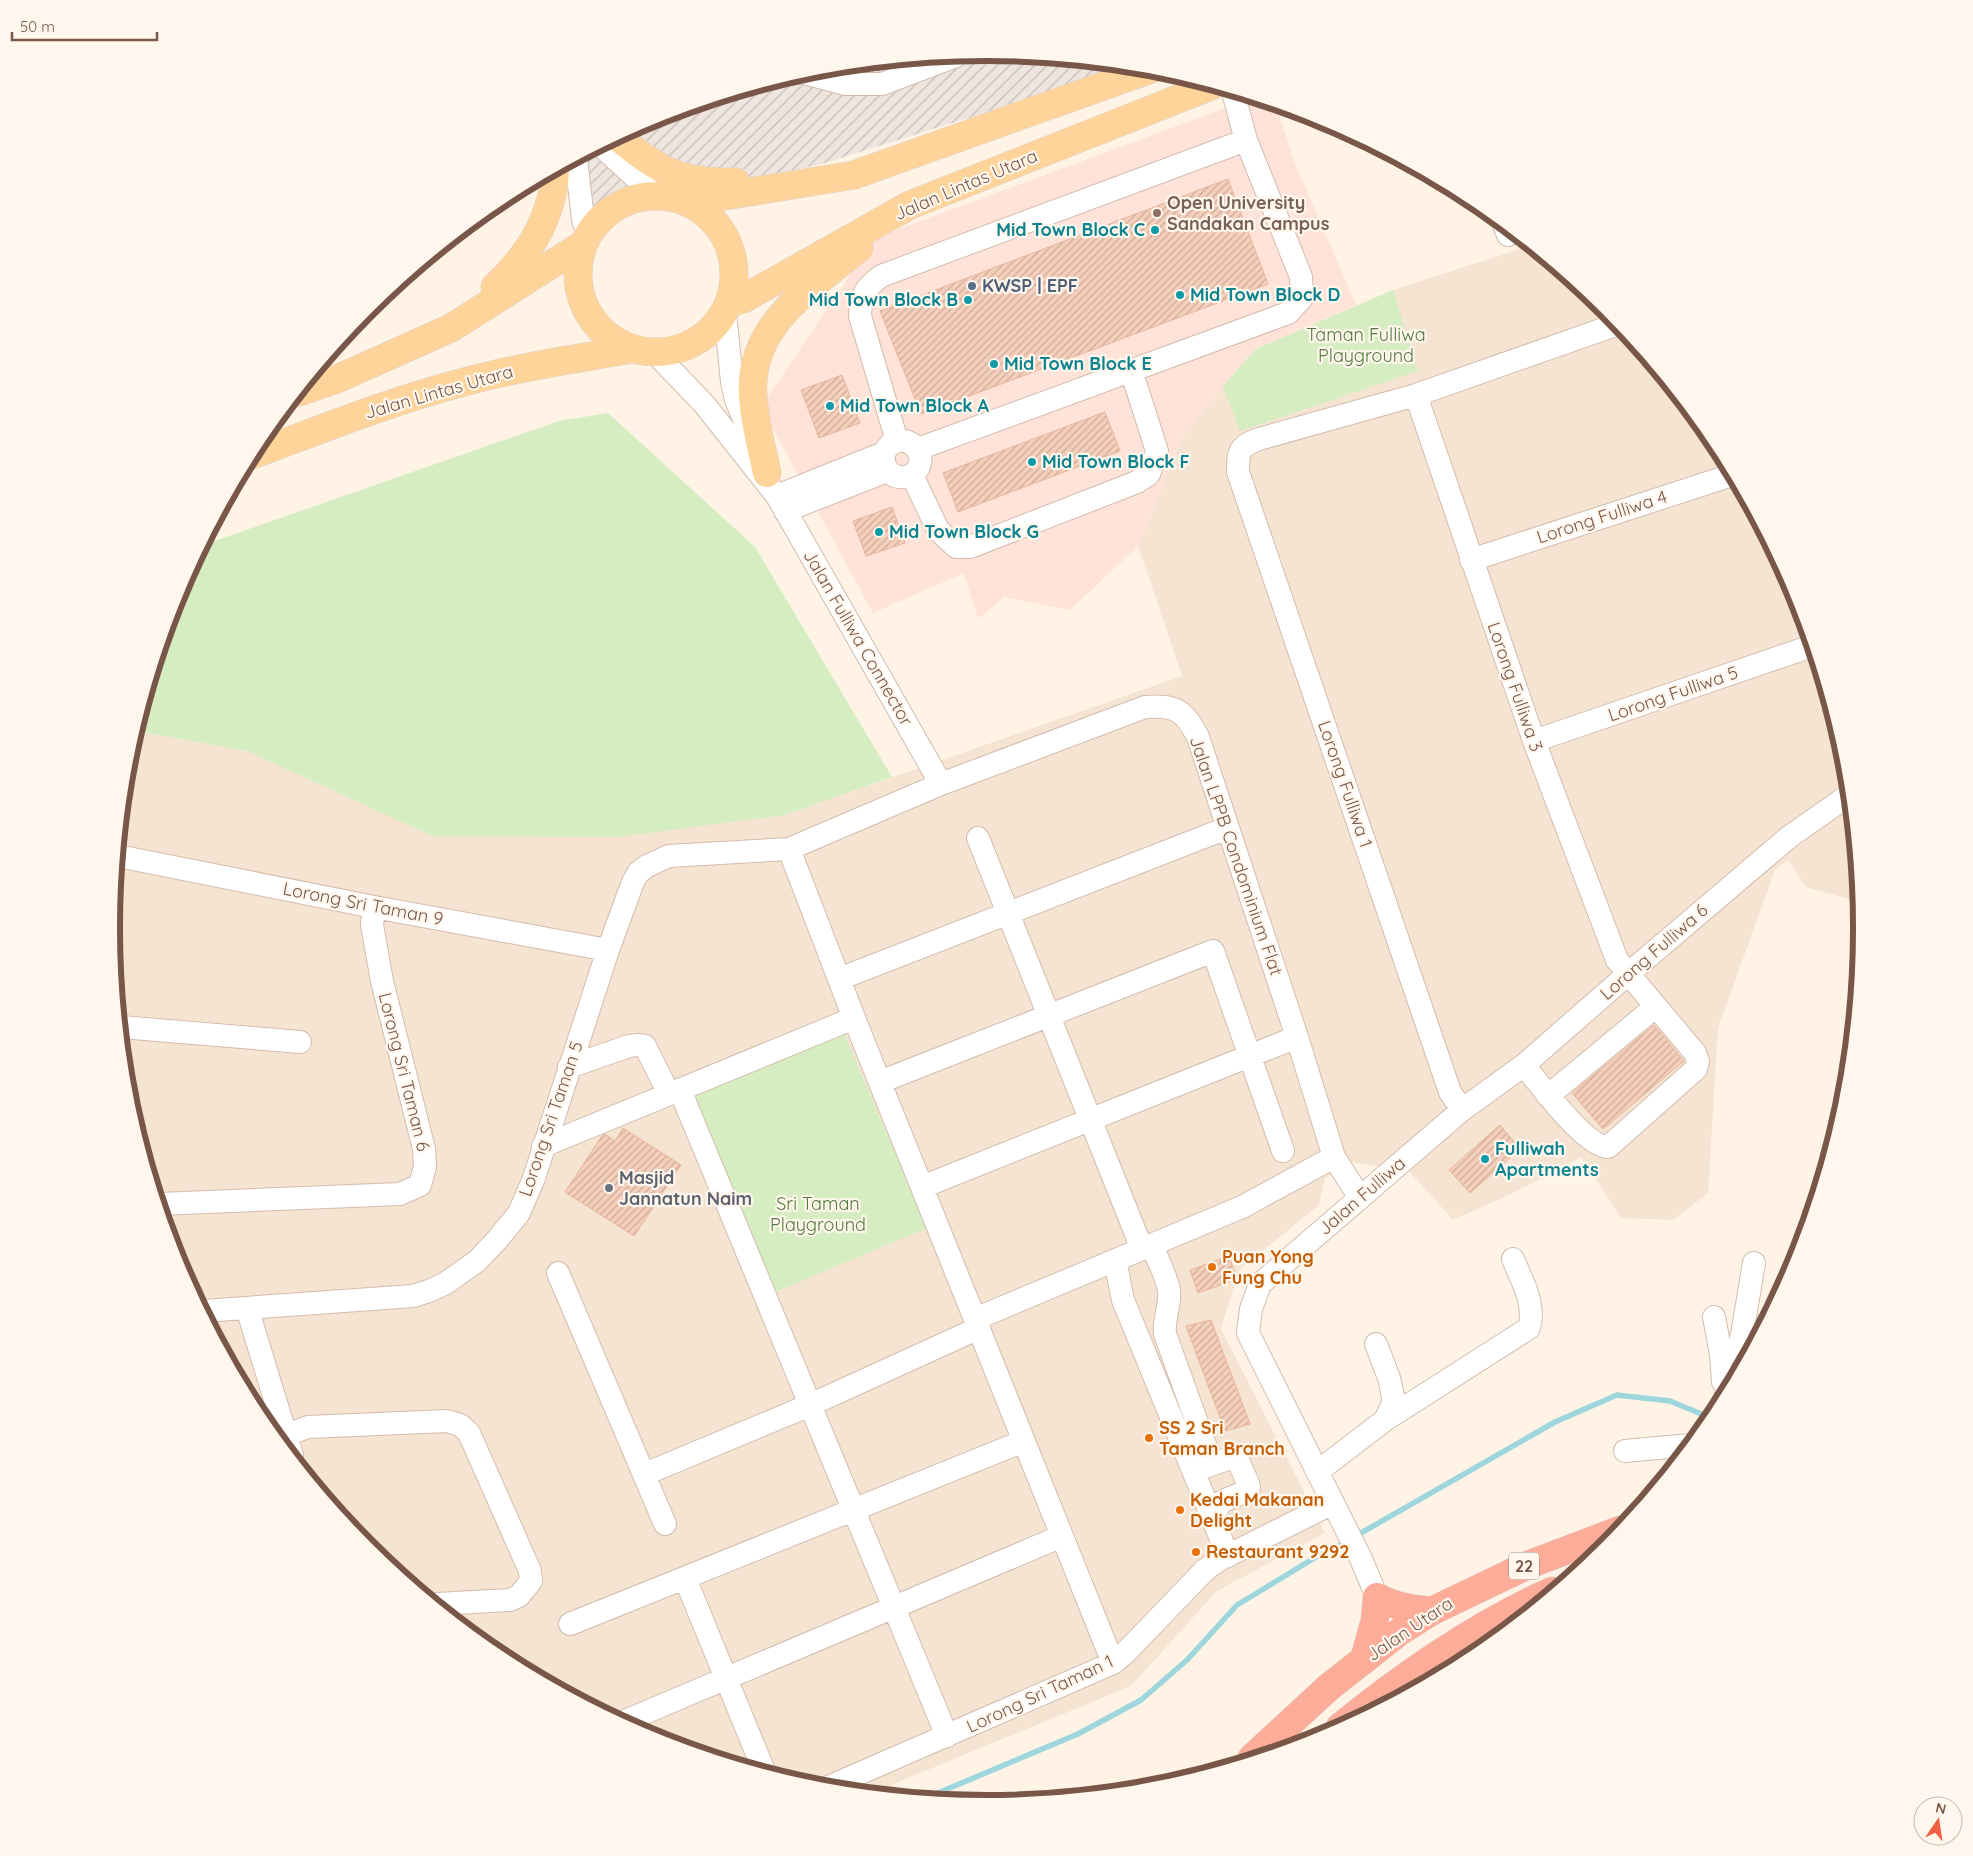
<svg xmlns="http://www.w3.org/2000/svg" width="1973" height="1856" font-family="Quicksand,sans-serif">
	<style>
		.residential { fill: #f6e4d3 }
		.commercial { fill: #ffe2d8 }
		.industrial { fill: url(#industrial-furrows) }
		.green { fill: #d6edc2 }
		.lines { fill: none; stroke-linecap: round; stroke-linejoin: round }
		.stream { stroke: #9dd6dc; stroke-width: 5.5 }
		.building { fill: url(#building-hatch); stroke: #e9b49a }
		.minor-casing { stroke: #d3bcad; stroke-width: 24 }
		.major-casing { stroke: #dcd3cf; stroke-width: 29 }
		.highway-casing { stroke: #dcd3cf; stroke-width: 29 }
		.minor { stroke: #fff; stroke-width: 22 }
		.major { stroke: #ffd49b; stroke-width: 28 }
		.highway { stroke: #fcac98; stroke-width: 28 }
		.education-dot { fill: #8d6e63; stroke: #fff7ed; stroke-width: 2 }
		.culture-dot { fill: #0f9aa8; stroke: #fff7ed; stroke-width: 2 }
		.service-dot { fill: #5c6f8a; stroke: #fff7ed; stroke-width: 2 }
		.worship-dot { fill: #6b7280; stroke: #fff7ed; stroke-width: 2 }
		.food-dot { fill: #e8710a; stroke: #fff7ed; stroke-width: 2 }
		.labels { text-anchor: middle; stroke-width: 4.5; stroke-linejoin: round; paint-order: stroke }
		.shield { fill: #fff7ed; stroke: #a1877a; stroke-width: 1 }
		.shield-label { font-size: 16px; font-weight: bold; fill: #795748 }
		.street-label { font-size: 18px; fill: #795748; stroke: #fff7ed }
		.education-label { font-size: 18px; font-weight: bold; fill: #785e54; stroke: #fff7ed; text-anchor: start }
		.culture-label { font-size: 18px; font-weight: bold; fill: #0d838f; stroke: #fff7ed; text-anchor: start }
		.service-label { font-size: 18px; font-weight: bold; fill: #4e5e75; stroke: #fff7ed; text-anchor: start }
		.park-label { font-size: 18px; fill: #527a3c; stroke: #fff7ed }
		.worship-label { font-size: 18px; font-weight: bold; fill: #5b616d; stroke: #fff7ed; text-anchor: start }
		.food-label { font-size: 18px; font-weight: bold; fill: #c56008; stroke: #fff7ed; text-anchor: start }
		.rim { fill: none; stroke: #795748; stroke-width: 6 }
	</style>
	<defs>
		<pattern id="industrial-furrows" width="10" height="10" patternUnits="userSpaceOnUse" patternTransform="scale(1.25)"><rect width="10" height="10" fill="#eee5df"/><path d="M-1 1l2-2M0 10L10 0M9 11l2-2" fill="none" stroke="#c6bcb7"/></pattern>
		<pattern id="building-hatch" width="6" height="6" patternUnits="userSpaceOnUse" patternTransform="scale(1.25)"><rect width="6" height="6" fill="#f5cfbb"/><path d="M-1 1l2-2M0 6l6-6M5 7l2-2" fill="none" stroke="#cbab9a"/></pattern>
	</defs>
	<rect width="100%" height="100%" fill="#fef3e5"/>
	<!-- residential -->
	<path class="residential" d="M1529 246 1606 309 1715 442 1795 593 1845 757 1859 902 1806 887 1788 860 1775 870 1718 1028 1708 1193 1673 1220 1621 1218 1581 1157 1513 1193 1453 1220 1409 1171 1348 1162 1325 1178 1319 1205 1239 1270 1221 1329 1325 1533 1217 1591 1131 1686 874 1792 815 1787 651 1737 500 1656 367 1547 258 1414 178 1263 128 1099 111 928 128 757 136 731 247 751 432 836 785 815 1182 676 1138 546 1182 438 1251 351 1393 290Z"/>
	<!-- commercial -->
	<path class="commercial" d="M1252 98 1276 105 1293 159 1356 305 1251 351 1182 438 1138 546 1070 610 1004 597 978 619 964 573 873 613 761 407 875 238Z"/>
	<!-- industrial -->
	<path class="industrial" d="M987 53 1119 66 981 114 825 163 708 190 632 202 582 237 572 161 652 119 816 69Z"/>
	<!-- green -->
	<path class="green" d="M1393 290 1418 371 1240 431 1223 386 1256 349Z
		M608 413 755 547 892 777 785 815 618 837 432 836 247 751 136 731 178 593 203 545 559 421Z
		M844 1033 927 1228 773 1293 690 1097Z"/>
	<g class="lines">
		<!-- stream -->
		<path class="stream" d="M1354 1537 1555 1422 1617 1395 1670 1401 1711 1418
			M926 1798 1078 1734 1141 1700 1187 1660 1237 1605 1316 1557 1346 1542"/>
	</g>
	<!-- building -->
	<path class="building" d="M1228 179 1268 284 921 414 880 311Z
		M842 375 860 423 819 438 801 390Z
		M1105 412 1120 451 958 512 943 473Z
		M892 507 905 543 866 556 853 521Z
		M1654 1025 1684 1061 1603 1129 1572 1093Z
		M1500 1125 1520 1149 1470 1193 1449 1170Z
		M623 1128 681 1165 634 1236 565 1192 602 1136 605 1134 615 1141Z
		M1229 1256 1237 1279 1198 1293 1190 1270Z
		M1211 1320 1250 1424 1225 1431 1186 1326Z"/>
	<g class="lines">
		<!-- minor casing -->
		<g class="minor-casing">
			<path id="minor" d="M804 73 845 84H882L956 56
				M601 146 649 190 662 196
				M576 159 583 219 587 234
				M1504 225 1508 235
				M725 312 732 382 736 400 752 438
				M655 353 704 404 777 496 941 784
				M1416 395 1534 741 1617 960 1695 1053 1698 1061 1696 1069 1608 1147C1586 1147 1539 1084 1524 1065
				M897 441 860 316C861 295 864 289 881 276L1246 140
				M918 449 1288 313 1302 298 1301 277 1246 140 1233 92
				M912 475 938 530 956 547H970L1137 482 1149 474 1157 451 1131 370
				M777 496 884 453C900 423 937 455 912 475 895 482 882 471 884 453
				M785 511 887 471
				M1471 560 1732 475
				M1534 741 1812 646
				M978 838 1142 1249
				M789 849 854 1018 1113 1663
				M118 856 374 907 608 950
				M839 979 1227 828
				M121 1027 300 1042
				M569 1067 629 1046 638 1045 645 1046 669 1094
				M880 1082 1213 951 1283 1151
				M680 1090 947 1736
				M1548 1096 1655 1007
				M1462 1110 1450 1092 1238 472C1238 451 1239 446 1259 439L1416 395 1618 324
				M543 1146 854 1018
				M922 1187 1297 1037
				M160 1204 400 1194 420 1185 425 1167 424 1149 382 981 372 925 374 907
				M1152 1245C1157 1259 1166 1275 1169 1290 1171 1305 1163 1319 1165 1334L1212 1464
				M1115 1260 1123 1300 1228 1556
				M558 1273 665 1524
				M247 1308 292 1455
				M203 1311 413 1296 429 1291 446 1283 477 1261 497 1240 519 1213 534 1178 608 950 633 882 638 873 647 866 669 856 789 849 941 784 1145 707C1176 705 1184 710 1198 737L1297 1037 1334 1157 1360 1198
				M1714 1317 1721 1354 1723 1382
				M975 1319 1242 1207 1334 1157
				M1376 1344 1389 1378 1394 1401 1385 1420
				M1726 1393 1742 1335 1754 1263
				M286 1435 308 1427 447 1421 460 1425 469 1433 530 1571 531 1581 519 1596 510 1600 437 1604
				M1625 1451 1690 1445
				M1199 1469 1236 1456 1248 1483 1249 1487 1246 1491 1221 1502 1212 1517
				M1317 1472 1385 1420 1529 1328C1536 1304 1522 1281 1513 1259
				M645 1474 810 1405 979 1328
				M685 1578 764 1771
				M570 1624 1024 1441
				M1399 1632 1377 1597 1361 1559 1248 1333 1251 1309 1260 1284 1462 1110 1524 1065 1628 974 1789 837 1849 795
				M1487 1645 1490 1637 1509 1617
				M1429 1665 1442 1659H1467
				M623 1722 1062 1536
				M826 1788 1113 1663 1125 1653 1205 1570 1219 1560 1333 1503"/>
		</g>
		<!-- major casing -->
		<g class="major-casing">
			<path id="major" d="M618 137C660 172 681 183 736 182
				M578 274a78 78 0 1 1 156 0a78 78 0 1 1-156 0Z
				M687 202 854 175 1151 69
				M495 287C528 256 553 218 555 171
				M730 303 743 299 910 205 1211 86
				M299 392 337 379 451 328 582 245
				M252 455C322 429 391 401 464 382 519 367 576 359 632 349
				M767 473C762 448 754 421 753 395 748 325 812 287 859 248"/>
		</g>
		<!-- highway casing -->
		<g class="highway-casing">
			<path id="highway" d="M1364 1660 1375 1620 1377 1597C1395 1607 1412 1609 1432 1611
				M1340 1727C1405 1674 1476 1625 1552 1591
				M1252 1758 1329 1687 1399 1632 1432 1611 1528 1565 1620 1530"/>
		</g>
		<!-- minor -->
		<use href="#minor" class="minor"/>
		<!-- major -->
		<use href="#major" class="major"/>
		<!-- highway -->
		<use href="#highway" class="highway"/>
	</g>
	<!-- markers -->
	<circle class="education-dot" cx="1157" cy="213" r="5"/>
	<g class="culture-dot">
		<circle cx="1155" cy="230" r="5"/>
		<circle cx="1180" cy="295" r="5"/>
		<circle cx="968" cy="300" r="5"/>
		<circle cx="994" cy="364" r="5"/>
		<circle cx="830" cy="406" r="5"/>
		<circle cx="1032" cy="462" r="5"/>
		<circle cx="879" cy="532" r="5"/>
		<circle cx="1485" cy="1159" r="5"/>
	</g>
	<circle class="service-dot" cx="972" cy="286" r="5"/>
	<circle class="worship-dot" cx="609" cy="1188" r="5"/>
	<g class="food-dot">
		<circle cx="1212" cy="1267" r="5"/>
		<circle cx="1149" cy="1438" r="5"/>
		<circle cx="1180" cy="1510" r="5"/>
		<circle cx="1196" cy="1552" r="5"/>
	</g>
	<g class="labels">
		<!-- shield labels -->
		<rect class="shield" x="1509" y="1552.5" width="30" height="27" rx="4"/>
		<g class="shield-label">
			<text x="1524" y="1572">22</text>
		</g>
		<!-- street labels -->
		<g class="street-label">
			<text transform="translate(966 185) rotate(-23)" y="6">Jalan Lintas Utara</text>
			<text transform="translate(439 392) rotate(-16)" y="6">Jalan Lintas Utara</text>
			<text transform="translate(1602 517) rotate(-18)" y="6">Lorong Fulliwa 4</text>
			<text transform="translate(858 638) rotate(60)" y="6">Jalan Fulliwa Connector</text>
			<text transform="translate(1515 687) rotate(71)" y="6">Lorong Fulliwa 3</text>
			<text transform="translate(1673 694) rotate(-19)" y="6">Lorong Fulliwa 5</text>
			<text transform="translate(1345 784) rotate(71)" y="6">Lorong Fulliwa 1</text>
			<text transform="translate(1236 856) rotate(71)" y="6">Jalan LPPB Condominium Flat</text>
			<text transform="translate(363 904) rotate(11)" y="6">Lorong Sri Taman 9</text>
			<text transform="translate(1654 952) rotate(-41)" y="6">Lorong Fulliwa 6</text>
			<text transform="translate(404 1072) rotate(76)" y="6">Lorong Sri Taman 6</text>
			<text transform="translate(551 1119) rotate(-71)" y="6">Lorong Sri Taman 5</text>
			<text transform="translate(1362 1196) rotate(-41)" y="6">Jalan Fulliwa</text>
			<text transform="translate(1410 1629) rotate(-34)" y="6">Jalan Utara</text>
			<text transform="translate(1040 1694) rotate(-25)" y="6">Lorong Sri Taman 1</text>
		</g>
		<!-- education labels -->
		<g class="education-label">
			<text x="1167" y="209">Open University<tspan x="1167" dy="21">Sandakan Campus</tspan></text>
		</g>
		<!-- culture labels -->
		<g class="culture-label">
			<text x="1145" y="236" text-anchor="end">Mid Town Block C</text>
			<text x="1190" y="301">Mid Town Block D</text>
			<text x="958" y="306" text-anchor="end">Mid Town Block B</text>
			<text x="1004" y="370">Mid Town Block E</text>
			<text x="840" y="412">Mid Town Block A</text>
			<text x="1042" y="468">Mid Town Block F</text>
			<text x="889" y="538">Mid Town Block G</text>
			<text x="1495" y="1155">Fulliwah<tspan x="1495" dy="21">Apartments</tspan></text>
		</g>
		<!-- service labels -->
		<g class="service-label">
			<text x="982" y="292">KWSP | EPF</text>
		</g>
		<!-- park labels -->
		<g class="park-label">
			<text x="1366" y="341">Taman Fulliwa<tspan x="1366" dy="21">Playground</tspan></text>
			<text x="818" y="1210">Sri Taman<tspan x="818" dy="21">Playground</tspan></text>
		</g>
		<!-- worship labels -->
		<g class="worship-label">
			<text x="619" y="1184">Masjid<tspan x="619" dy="21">Jannatun Naim</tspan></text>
		</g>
		<!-- food labels -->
		<g class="food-label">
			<text x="1222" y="1263">Puan Yong<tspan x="1222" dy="21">Fung Chu</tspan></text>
			<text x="1159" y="1434">SS 2 Sri<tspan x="1159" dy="21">Taman Branch</tspan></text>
			<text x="1190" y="1506">Kedai Makanan<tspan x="1190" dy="21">Delight</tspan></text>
			<text x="1206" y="1558">Restaurant 9292</text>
		</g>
	</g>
	<!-- crop -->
	<path d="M0 0H1973V1856H0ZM986 61H987A866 866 0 0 1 1853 927V929A866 866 0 0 1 987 1795H986A866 866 0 0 1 120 929V927A866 866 0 0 1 986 61Z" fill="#fff7ed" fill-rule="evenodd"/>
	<path class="rim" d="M986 61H987A866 866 0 0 1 1853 927V929A866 866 0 0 1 987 1795H986A866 866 0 0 1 120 929V927A866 866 0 0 1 986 61Z"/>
	<!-- north arrow -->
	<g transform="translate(1938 1821) rotate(13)"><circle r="24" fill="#fff7ed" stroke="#c9b7ab"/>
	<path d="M0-4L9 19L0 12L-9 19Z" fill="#f05f42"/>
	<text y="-8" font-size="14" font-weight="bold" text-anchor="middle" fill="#795748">N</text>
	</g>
	<!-- scale -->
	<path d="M12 32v8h145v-8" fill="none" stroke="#795748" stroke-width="2.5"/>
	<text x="20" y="32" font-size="15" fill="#795748" stroke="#fff7ed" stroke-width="4" paint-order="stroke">50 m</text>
</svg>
